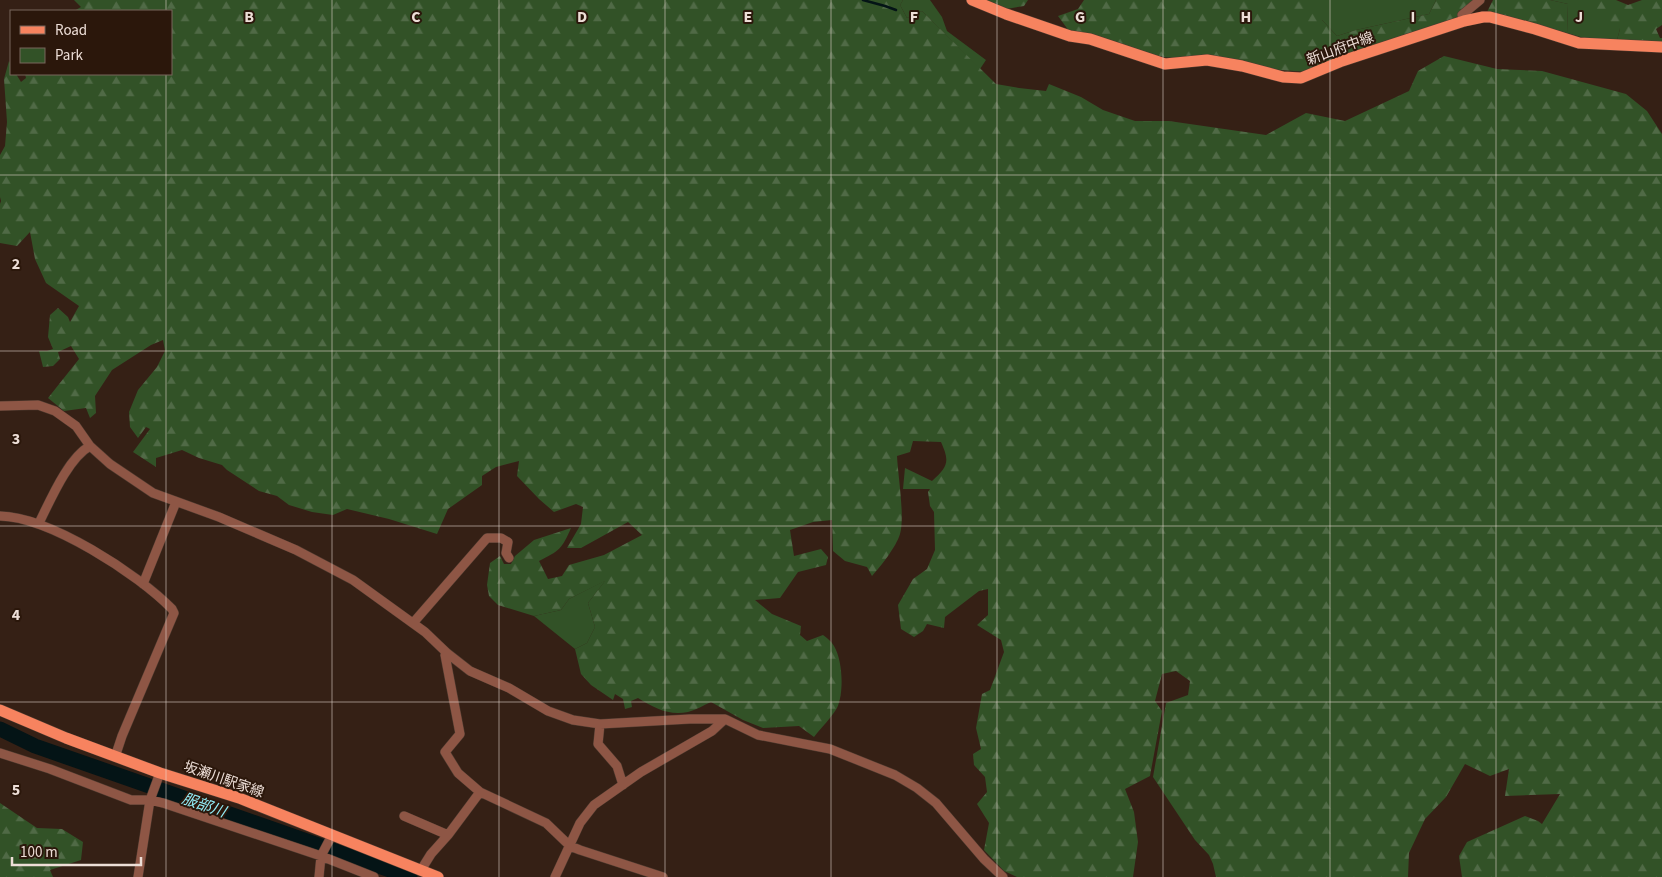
<svg xmlns="http://www.w3.org/2000/svg" width="1662" height="877" font-family="'Source Sans 3','Noto Sans JP',sans-serif">
	<style>
		.green { fill: #325227 }
		.forest { fill: url(#forest-firs) }
		.lines { fill: none; stroke-linecap: round; stroke-linejoin: round }
		.stream { stroke: #041416; stroke-width: 2.5 }
		.river { stroke: #041416; stroke-width: 15 }
		.minor-casing { stroke: #4f3b30; stroke-width: 10 }
		.major-casing { stroke: #4f3b30; stroke-width: 12 }
		.minor { stroke: #8e5645; stroke-width: 9 }
		.major { stroke: #f7835f; stroke-width: 11 }
		.grid { fill: none; stroke: #edded7; stroke-width: 1; stroke-opacity: 0.55 }
		.labels { text-anchor: middle; stroke-width: 4; stroke-linejoin: round; paint-order: stroke }
		.street-label { font-size: 14px; fill: #edded7; stroke: #2b170b }
		.water-label { font-size: 15px; font-style: italic; fill: #92eef9; stroke: #2b170b }
		.grid-label { font-size: 16px; text-anchor: middle; font-weight: bold; fill: #edded7; stroke: #2b170b; stroke-width: 4; stroke-linejoin: round; paint-order: stroke }
	</style>
	<defs>
		<pattern id="forest-firs" width="22" height="20" patternUnits="userSpaceOnUse" patternTransform="scale(1.25)"><rect width="22" height="20" fill="#325227"/><path d="M5 1l3.5 6h-7zM16 11l3.5 6h-7z" fill="#506a46"/></pattern>
	</defs>
	<rect width="100%" height="100%" fill="#352015"/>
	<!-- green -->
	<path class="green" d="M903 0H930L942 17 947 31 986 60 980 69 922 11 907 18 900 5Z
		M1322 0H1436L1429 14 1356 30 1337 36 1322 20Z
		M1550 0H1593L1620 29 1617 40 1584 38 1567 33 1568 4Z
		M606 580 588 603 595 627 587 643 575 649 534 616 561 610 569 599Z"/>
	<!-- forest -->
	<path class="forest" d="M74 0H903L900 5 907 18 922 11 996 84 1019 88 1046 91 1049 84 1081 97 1103 110 1135 121H1169L1266 135 1306 113 1345 121 1409 91 1418 71 1444 56 1497 69 1542 71 1626 94 1647 111 1662 134V877H1462L1459 856 1467 842 1525 816 1538 821 1542 824 1560 794 1505 796 1509 769 1490 776 1465 764 1446 797 1425 819 1409 853 1408 877H1216L1213 864 1209 855 1195 840 1153 777 1166 703 1188 695 1190 681 1176 671 1162 674 1155 701 1162 711 1150 776 1125 789 1134 812 1138 842 1133 877H1017L1004 871 984 850 989 823 977 804 987 792 985 777 974 765 973 754 981 749 976 728 982 694 990 690 1004 652 1001 640 977 625 988 615V589L979 591 945 617 944 628 927 624 923 631 914 637 901 629 898 605 913 579 927 569 935 550 934 512 930 506 928 492 930 489H903L905 468 932 481C948 466 950 462 941 442L913 441 910 452 897 456C898 476 905 517 900 534 896 547 881 566 872 576L867 567 845 561 833 551 832 520 813 522 790 530 794 556 821 549 828 557 826 565 798 572 780 598 755 600 772 614 801 626 800 635 807 641 823 635C827 638 831 641 834 646 843 661 844 693 837 708 831 718 821 728 814 737L799 726 763 728 743 720 711 702C704 705 696 710 688 712 669 716 654 708 638 698L631 701 632 707 625 709 623 699 615 694 613 700 591 685 581 674 575 649 587 643 595 627 588 603 605 581 569 599 561 610 534 616 498 605 489 596 487 585 490 563 500 556 504 564H511L515 556 534 540 571 528C562 549 559 551 539 561L548 579 562 576 569 565 604 555 642 535 628 522 581 548H567L581 524 583 507 576 504 554 512 539 499 517 476 519 461 496 467 482 476V485L448 509 437 534 389 519 347 509 333 515 312 512 289 505 277 496 259 491 227 470 222 465 199 458 182 450 156 458V467L133 452 150 429 146 427 138 438 130 427 129 412 138 390 157 367 165 351 163 340 151 345 112 370 95 396 96 413 90 418 86 408 64 411 48 398 79 359 71 346 58 352 60 359 53 366 43 367 39 351H47L53 349 48 337 50 315 58 308 68 317 70 322 79 306 46 283 35 259 30 232 17 246 0 243V204L1 201 0 197V155L5 146 7 122 4 79 9 61 11 65V74H16L21 82 26 78 25 74H171V11H74L81 7Z
		M980 0H1028L1024 6 1006 9Z
		M1084 0H1322V20L1337 36 1356 30 1429 14 1436 0H1472V3L1453 21 1308 72 1268 69 1156 56 1069 31 1058 16 1078 9Z
		M1493 0H1550L1568 4 1567 33 1487 12Z
		M1592 0H1616L1628 5 1642 0H1662V25L1656 29 1660 38H1662V45L1617 40 1620 29 1593 21Z
		M0 803 37 828 62 829 83 842 81 860 50 870 53 877H0Z"/>
	<g class="lines">
		<!-- stream -->
		<path class="stream" d="M863 0 885 6 896 10"/>
		<!-- river -->
		<path class="river" d="M0 729 35 746 410 877"/>
		<!-- minor casing -->
		<g class="minor-casing">
			<path id="minor" d="M1464 21 1462 15 1480 0
				M0 406 38 405 55 411 76 426 90 446 110 464 153 493 219 517 296 550 353 580 425 632 447 653 470 671 509 688 548 711 573 720 600 724 690 719H725L758 735 830 749 895 775 917 788 936 803 984 859 1003 877
				M0 516C50 517 138 574 172 609L174 613 122 736 115 757
				M39 523C50 501 68 458 90 446
				M143 584 176 502
				M413 623 487 538H501L508 542 506 553 509 558
				M447 653 445 655 460 734 445 752 458 773 480 792 546 823 570 846 580 850 663 877
				M600 724 598 744 617 766 623 785
				M0 753 50 769 131 800H150L163 803 321 856 374 877
				M404 816 448 835
				M421 870 431 854 448 835 480 792
				M138 877 150 800 160 773
				M319 877 321 856 332 835
				M555 877 580 823 594 805 641 772 712 731 725 719"/>
		</g>
		<!-- major casing -->
		<g class="major-casing">
			<path id="major" d="M972 0 1006 14 1070 36 1090 39 1165 64 1207 60 1242 66 1283 77 1301 78 1342 61 1464 21 1483 17H1490L1535 29 1579 43 1662 47
				M0 710 66 738 160 773 239 798 438 877"/>
		</g>
		<!-- minor -->
		<use href="#minor" class="minor"/>
		<!-- major -->
		<use href="#major" class="major"/>
	</g>
	<!-- grid -->
	<path class="grid" d="M166 0V11M332 0V877M499 0V877M665 0V877M831 0V877M997 0V877M1163 0V877M1330 0V877M1496 0V877M166 74V877M0 175H1662M0 351H1662M0 526H1662M0 702H1662"/>
	<g class="labels">
		<!-- street labels -->
		<g class="street-label">
			<text transform="translate(1340 48) rotate(-20)" y="5">新山府中線</text>
			<text transform="translate(224 779) rotate(19)" y="5">坂瀬川駅家線</text>
		</g>
		<!-- water labels -->
		<g class="water-label">
			<text transform="translate(204 805) rotate(19)" y="5">服部川</text>
		</g>
	</g>
	<g class="grid-label">
		<text x="249" y="22">B</text>
		<text x="416" y="22">C</text>
		<text x="582" y="22">D</text>
		<text x="748" y="22">E</text>
		<text x="914" y="22">F</text>
		<text x="1080" y="22">G</text>
		<text x="1246" y="22">H</text>
		<text x="1413" y="22">I</text>
		<text x="1579" y="22">J</text>
		<text x="16" y="269">2</text>
		<text x="16" y="444">3</text>
		<text x="16" y="620">4</text>
		<text x="16" y="795">5</text>
	</g>
	<!-- legend -->
	<rect x="10" y="10" width="162" height="65" fill="#2b170b" stroke="#79675d"/>
	<rect x="20" y="26" width="25" height="8" fill="#f7835f" stroke="#79675d"/>
	<text x="55" y="35" font-size="15" fill="#edded7">Road</text>
	<rect x="20" y="48" width="25" height="15" fill="#325227" stroke="#79675d"/>
	<text x="55" y="60" font-size="15" fill="#edded7">Park</text>
	<!-- scale -->
	<path d="M12 857v8h129v-8" fill="none" stroke="#edded7" stroke-width="2.5"/>
	<text x="20" y="857" font-size="15" fill="#edded7" stroke="#2b170b" stroke-width="4" paint-order="stroke">100 m</text>
</svg>
